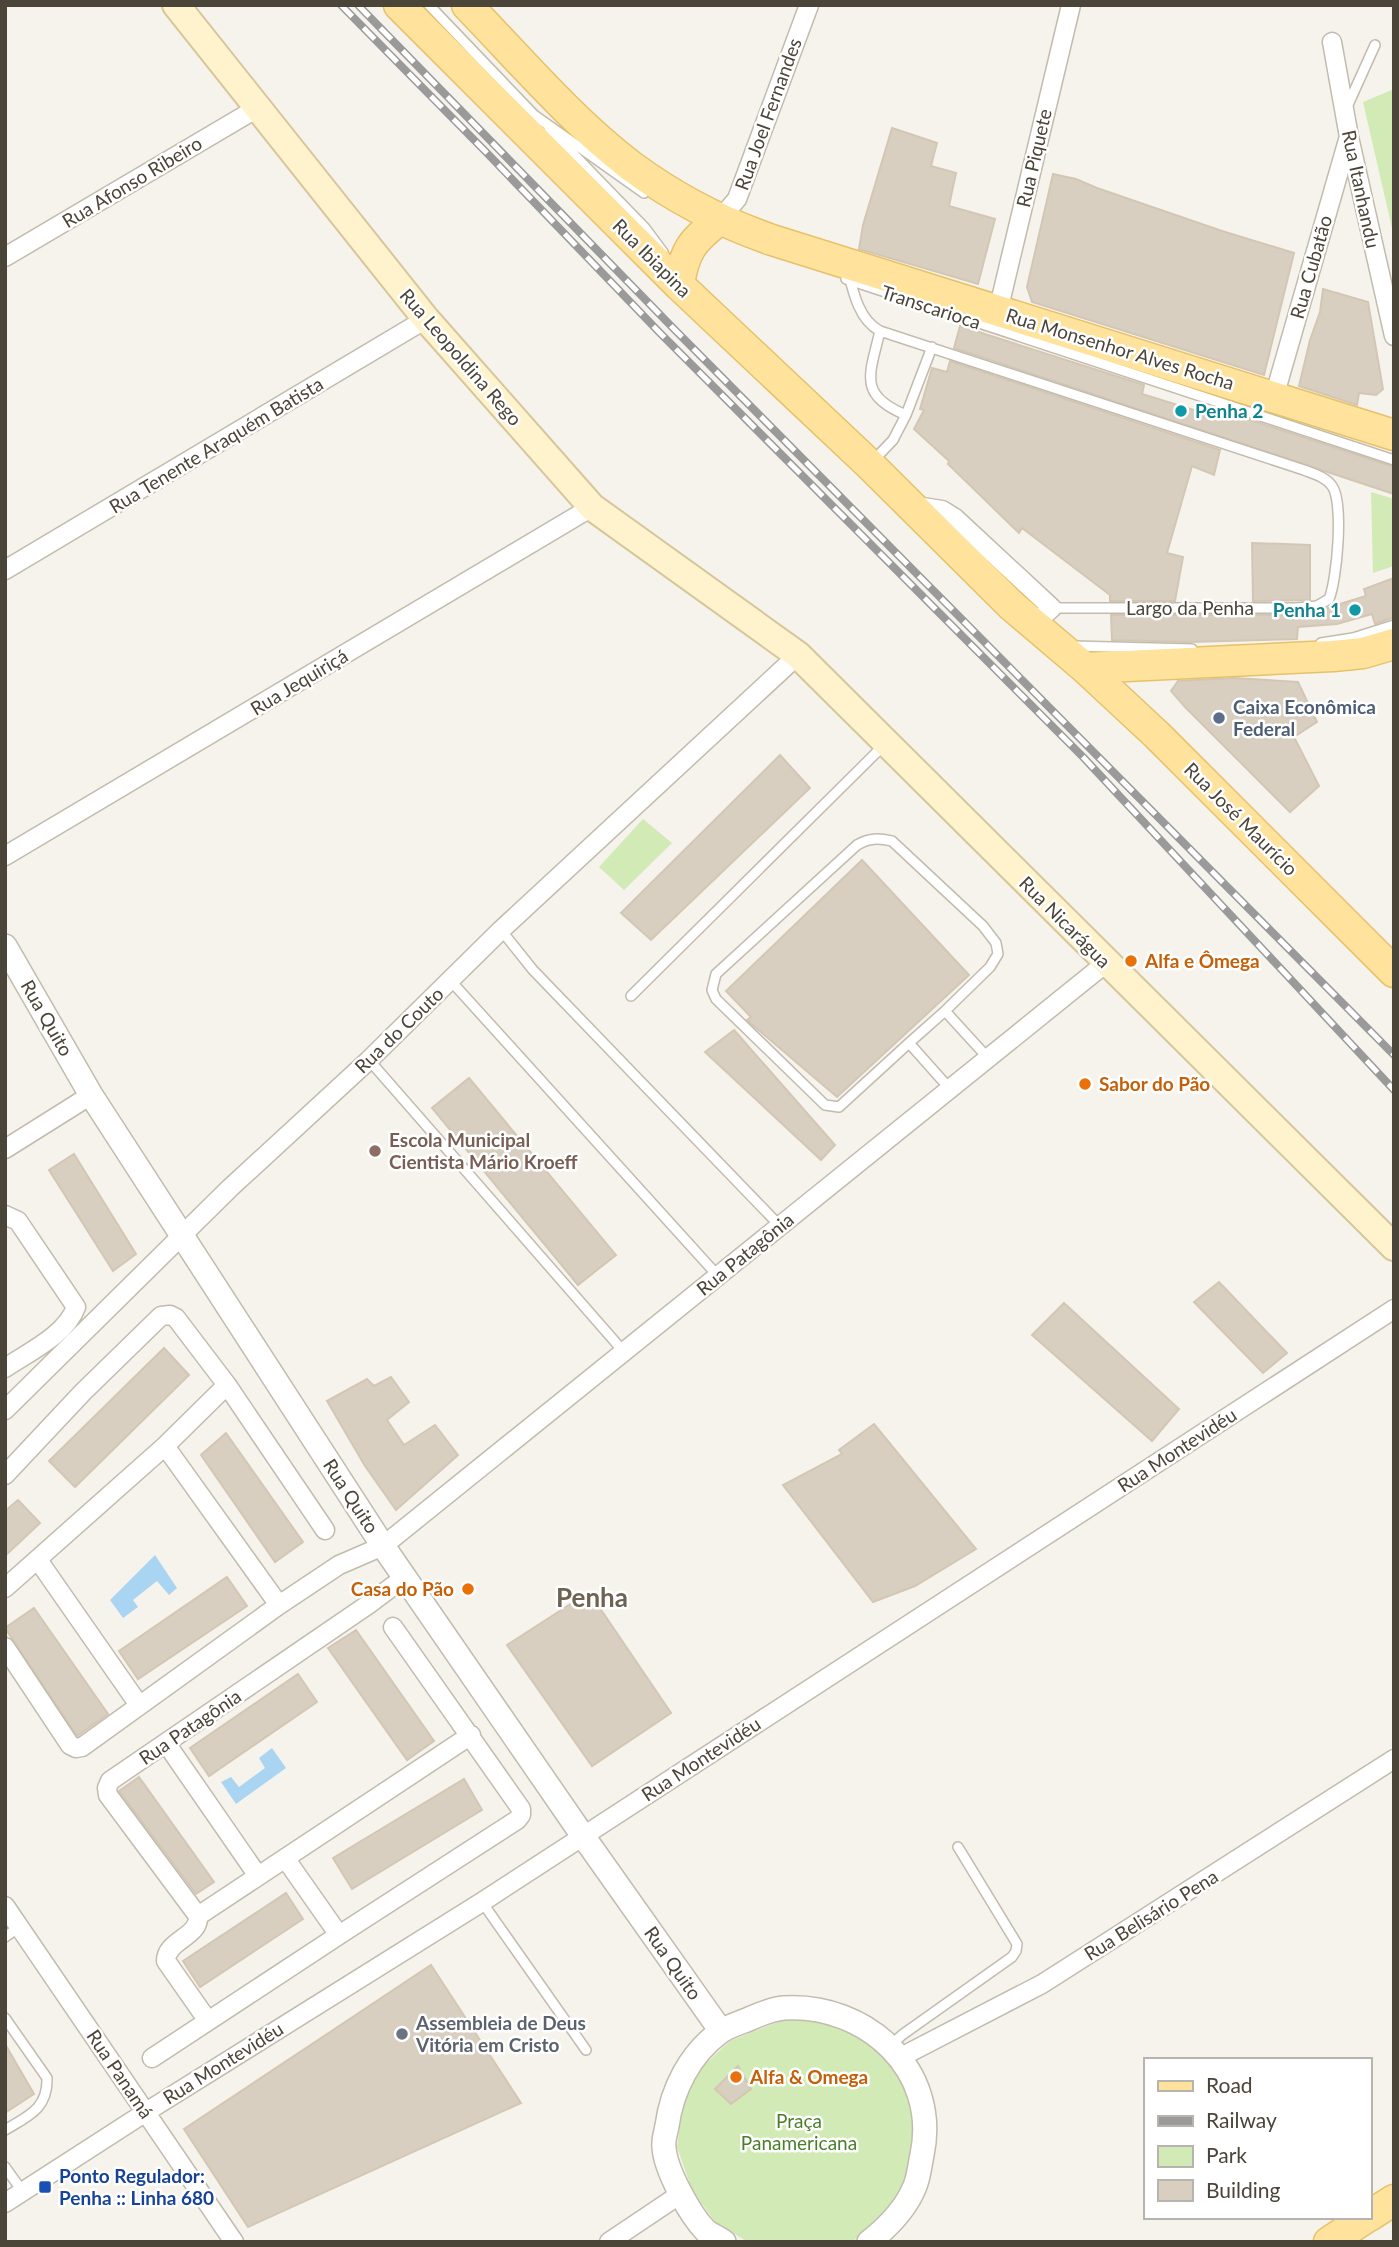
<svg xmlns="http://www.w3.org/2000/svg" width="1399" height="2247" font-family="Lato,sans-serif">
	<style>
		.green { fill: #d2eab5 }
		.water { fill: #a9d4f2 }
		.building { fill: #d8cfc1; stroke: #d3c7b4; stroke-width: 2 }
		.lines { fill: none; stroke-linecap: round; stroke-linejoin: round }
		.service-casing { stroke: #c2bbae; stroke-width: 12 }
		.minor-casing { stroke: #c2bbae; stroke-width: 21 }
		.tertiary-casing { stroke: #c2bbae; stroke-width: 26 }
		.secondary-casing { stroke: #d6c79b; stroke-width: 30 }
		.primary-casing { stroke: #e6c16a; stroke-width: 33 }
		.service { stroke: #fff; stroke-width: 9 }
		.minor { stroke: #fff; stroke-width: 18 }
		.tertiary { stroke: #fff; stroke-width: 23 }
		.secondary { stroke: #fff3cd; stroke-width: 26 }
		.primary { stroke: #ffe39c; stroke-width: 30 }
		.rail-casing { stroke: #9a9a9a; stroke-width: 8 }
		.rail { stroke: #fff; stroke-width: 5; stroke-dasharray: 16; stroke-linecap: butt }
		.culture-dot { fill: #0f9aa8; stroke: #fff; stroke-width: 2.5 }
		.service-dot { fill: #5c6f8a; stroke: #fff; stroke-width: 2.5 }
		.food-dot { fill: #e8710a; stroke: #fff; stroke-width: 2.5 }
		.education-dot { fill: #8d6e63; stroke: #fff; stroke-width: 2.5 }
		.worship-dot { fill: #6b7280; stroke: #fff; stroke-width: 2.5 }
		.transit-dot { fill: #1a4fb4; stroke: #fff; stroke-width: 2.5 }
		.labels { text-anchor: middle; stroke-width: 5; stroke-linejoin: round; paint-order: stroke }
		.street-label { font-size: 19px; fill: #4b4439; stroke: #fff }
		.culture-label { font-size: 19px; font-weight: bold; fill: #0d838f; stroke: #fff; text-anchor: start }
		.service-label { font-size: 19px; font-weight: bold; fill: #4e5e75; stroke: #fff; text-anchor: start }
		.food-label { font-size: 19px; font-weight: bold; fill: #c56008; stroke: #fff; text-anchor: start }
		.education-label { font-size: 19px; font-weight: bold; fill: #785e54; stroke: #fff; text-anchor: start }
		.worship-label { font-size: 19px; font-weight: bold; fill: #5b616d; stroke: #fff; text-anchor: start }
		.park-label { font-size: 19px; fill: #4a7f2a; stroke: #fff }
		.transit-label { font-size: 19px; font-weight: bold; fill: #164399; stroke: #fff; text-anchor: start }
		.district-label { font-size: 26px; font-weight: bold; fill: #6e6250; stroke: #fff }
	</style>
	<rect width="100%" height="100%" fill="#f6f3ec"/>
	<!-- green -->
	<path class="green" d="M1394 89V237L1363 102Z
		M1371 492 1394 499V566L1373 573Z
		M643 819 672 843 624 890 599 867Z
		M783 2020 824 2022 862 2038 892 2067 912 2101 916 2141 908 2181 887 2215 853 2241 748 2242 716 2223 692 2190 677 2147 683 2106 700 2069 730 2041Z"/>
	<!-- water -->
	<path class="water" d="M155 1555 177 1588 169 1595 157 1581 133 1600 138 1607 123 1618 110 1600Z
		M272 1748 286 1768 236 1804 221 1782 231 1777 239 1787 265 1768 259 1758Z"/>
	<!-- building -->
	<path class="building" d="M892 128 937 143 931 166 956 173 949 206 995 219 978 284 859 249 863 225Z
		M1053 174 1076 179 1097 188 1222 231 1294 253 1264 375 1032 302 1027 287Z
		M1323 289 1368 302 1383 389 1376 395 1359 393 1357 405 1299 386 1310 340 1320 312Z
		M960 326 1144 385 1142 394 1226 420 1229 413 1394 467V494L954 348Z
		M950 361 1220 450 1214 475 1192 466 1167 553 1183 557 1175 601H1110V595L1022 528 1019 533 948 464 949 461 914 429 924 410 920 409 932 368 947 372Z
		M1252 543 1310 545V600L1253 601Z
		M1394 578V617L1375 624 1372 614 1337 624 1298 627 1297 639 1187 642 1112 640 1111 615H1296L1318 613 1330 607 1366 596 1364 589Z
		M1234 678 1298 682 1317 722 1294 737 1319 786 1290 812 1185 707 1171 691 1178 681Z
		M780 755 810 788 651 940 621 913Z
		M862 860 969 975 837 1097 748 1021 747 1020 751 1017 726 991Z
		M734 1030 835 1145 821 1160 705 1052Z
		M469 1078 616 1255 578 1285 432 1108Z
		M74 1154 136 1254 113 1271 49 1170Z
		M1219 1282 1287 1353 1263 1373 1194 1302Z
		M1064 1303 1179 1409 1152 1441 1032 1335Z
		M164 1348 189 1375 75 1487 49 1461Z
		M391 1377 409 1402 387 1420 404 1445 435 1425 458 1455 396 1510 365 1466 327 1401 367 1379 374 1386Z
		M874 1424 976 1549 915 1586 873 1602 783 1485 842 1454 839 1450Z
		M226 1433 303 1542 275 1562 201 1455Z
		M18 1500 40 1523 5 1556V1511Z
		M227 1577 247 1606 138 1679 119 1651Z
		M589 1592 671 1713 592 1766 507 1645Z
		M34 1608 108 1714 77 1736 5 1628Z
		M356 1630 434 1741 407 1760 328 1648Z
		M298 1674 317 1702 209 1776 190 1748Z
		M139 1777 214 1882 196 1894 119 1791Z
		M464 1779 482 1810 352 1889 333 1858Z
		M286 1893 303 1919 200 1987 183 1961Z
		M431 1965 521 2103 248 2227 184 2129Z
		M5 2044 34 2094 5 2113Z
		M738 2066 751 2089 731 2104 715 2089Z"/>
	<g class="lines">
		<!-- service casing -->
		<g class="service-casing">
			<path id="service" d="M429 5 536 117
				M1347 107 1375 45
				M534 115 644 193
				M549 129 645 228 663 252
				M848 271C853 292 859 320 880 331L1304 470C1314 474 1326 477 1332 486 1344 502 1337 580 1329 599L1317 606 1296 608H1052
				M846 279 1394 460
				M906 415 932 347
				M872 462 893 440 906 415C857 395 870 374 880 331
				M1321 643 1353 638 1394 625
				M1073 646 1192 649
				M501 930 533 970 780 1226
				M450 980 718 1276
				M631 996 885 744
				M909 1043 945 1011
				M369 1060 624 1352
				M950 1089 909 1043 839 1107 825 1105 716 999 712 990 716 974 857 845C869 838 878 838 892 841L983 926 996 943 998 954 990 967 945 1011 988 1058
				M482 1902 586 2050
				M5 1937 19 1927
				M5 2018 47 2078C48 2109 28 2116 5 2130
				M890 2046 902 2035 1012 1957 1016 1951 1017 1944 958 1847
				M5 2167 23 2192"/>
		</g>
		<!-- minor casing -->
		<g class="minor-casing">
			<path id="minor" d="M1332 42 1349 137 1394 336
				M720 219 737 199 809 5
				M5 257 259 107
				M998 311 1071 5
				M1274 397 1348 140
				M910 505 942 510 955 518 1052 608 1033 625
				M5 570 426 319
				M5 856 592 507
				M5 1149 91 1095
				M5 1215 18 1221 76 1307C66 1335 29 1352 5 1368
				M5 1410 230 1188 369 1060 501 930 798 655
				M165 1446 279 1605
				M5 1475 83 1392 161 1316 170 1315 176 1318 227 1385 325 1530
				M38 1560 139 1705
				M5 1588 165 1446 227 1385
				M5 1647 70 1745 76 1748 82 1747 279 1605 339 1565 383 1546 1106 963
				M166 1743 258 1876
				M285 1858 339 1935 517 1820 521 1815V1809L393 1627
				M5 1906 234 2242
				M198 1916 108 1795 107 1788 110 1781 369 1604 405 1577
				M208 2021 166 1961C166 1940 200 1937 198 1916L471 1735
				M901 2057 1042 1984 1394 1759
				M152 2058 339 1935
				M5 2203 146 2112 482 1902 1394 1309
				M609 2242 679 2195"/>
		</g>
		<!-- tertiary casing -->
		<g class="tertiary-casing">
			<path id="tertiary" d="M5 946 91 1095 383 1546 583 1836 721 2031
				M724 2242C719 2238 711 2235 706 2231 690 2215 665 2169 664 2147 663 2140 666 2132 667 2126 672 2089 690 2054 720 2032 728 2026 740 2023 749 2019 760 2014 772 2009 784 2008 866 2003 940 2070 922 2155 920 2164 919 2176 915 2186 906 2209 888 2227 869 2242"/>
		</g>
		<!-- secondary casing -->
		<g class="secondary-casing">
			<path id="secondary" d="M176 5 426 319 592 507 798 655 1394 1247"/>
		</g>
		<!-- primary casing -->
		<g class="primary-casing">
			<path id="primary" d="M399 5 679 285 870 465 1012 606 1085 668 1157 735 1394 972
				M467 5C520 60 571 120 631 166 673 197 723 223 772 240L1394 435
				M679 285C684 250 693 240 720 219
				M1085 668 1333 656 1363 653 1394 644
				M1369 2216 1394 2200
				M1329 2242 1367 2217"/>
		</g>
		<!-- service -->
		<use href="#service" class="service"/>
		<!-- minor -->
		<use href="#minor" class="minor"/>
		<!-- tertiary -->
		<use href="#tertiary" class="tertiary"/>
		<!-- secondary -->
		<use href="#secondary" class="secondary"/>
		<!-- primary -->
		<use href="#primary" class="primary"/>
		<!-- rail casing -->
		<g class="rail-casing">
			<path id="rail" d="M341 5 485 151 660 333 1083 757 1394 1090
				M358 5 675 330 1394 1055"/>
		</g>
		<!-- rail -->
		<use href="#rail" class="rail"/>
	</g>
	<!-- markers -->
	<g class="culture-dot">
		<circle cx="1181" cy="411" r="7"/>
		<circle cx="1355" cy="610" r="7"/>
	</g>
	<circle class="service-dot" cx="1219" cy="718" r="7"/>
	<g class="food-dot">
		<circle cx="1131" cy="961" r="7"/>
		<circle cx="1085" cy="1084" r="7"/>
		<circle cx="468" cy="1589" r="7"/>
		<circle cx="736" cy="2077" r="7"/>
	</g>
	<circle class="education-dot" cx="375" cy="1151" r="7"/>
	<circle class="worship-dot" cx="402" cy="2034" r="7"/>
	<rect class="transit-dot" x="38" y="2180" width="14" height="14" rx="3.5"/>
	<g class="labels">
		<!-- street labels -->
		<g class="street-label">
			<text transform="translate(768 114) rotate(-70)" y="7">Rua Joel Fernandes</text>
			<text transform="translate(1034 158) rotate(-77)" y="7">Rua Piquete</text>
			<text transform="translate(132 182) rotate(-31)" y="7">Rua Afonso Ribeiro</text>
			<text transform="translate(1361 189) rotate(78)" y="7">Rua Itanhandu</text>
			<text transform="translate(652 258) rotate(45)" y="7">Rua Ibiapina</text>
			<text transform="translate(1311 267) rotate(-74)" y="7">Rua Cubatão</text>
			<text transform="translate(931 307) rotate(18)" y="7">Transcarioca</text>
			<text transform="translate(1120 349) rotate(17)" y="7">Rua Monsenhor Alves Rocha</text>
			<text transform="translate(461 357) rotate(49)" y="7">Rua Leopoldina Rego</text>
			<text transform="translate(216 445) rotate(-31)" y="7">Rua Tenente Araquém Batista</text>
			<text x="1190" y="615">Largo da Penha</text>
			<text transform="translate(299 682) rotate(-31)" y="7">Rua Jequiriçá</text>
			<text transform="translate(1241 819) rotate(45)" y="7">Rua José Maurício</text>
			<text transform="translate(1065 922) rotate(45)" y="7">Rua Nicarágua</text>
			<text transform="translate(47 1018) rotate(60)" y="7">Rua Quito</text>
			<text transform="translate(399 1030) rotate(-44)" y="7">Rua do Couto</text>
			<text transform="translate(745 1254) rotate(-39)" y="7">Rua Patagônia</text>
			<text transform="translate(1177 1450) rotate(-33)" y="7">Rua Montevidéu</text>
			<text transform="translate(351 1496) rotate(57)" y="7">Rua Quito</text>
			<text transform="translate(190 1727) rotate(-34)" y="7">Rua Patagônia</text>
			<text transform="translate(701 1759) rotate(-33)" y="7">Rua Montevidéu</text>
			<text transform="translate(1151 1915) rotate(-32)" y="7">Rua Belisário Pena</text>
			<text transform="translate(673 1963) rotate(55)" y="7">Rua Quito</text>
			<text transform="translate(223 2063) rotate(-32)" y="7">Rua Montevidéu</text>
			<text transform="translate(120 2074) rotate(56)" y="7">Rua Panamá</text>
		</g>
		<!-- culture labels -->
		<g class="culture-label">
			<text x="1195" y="418">Penha 2</text>
			<text x="1341" y="617" text-anchor="end">Penha 1</text>
		</g>
		<!-- service labels -->
		<g class="service-label">
			<text x="1233" y="714">Caixa Econômica<tspan x="1233" dy="22">Federal</tspan></text>
		</g>
		<!-- food labels -->
		<g class="food-label">
			<text x="1145" y="968">Alfa e Ômega</text>
			<text x="1099" y="1091">Sabor do Pão</text>
			<text x="454" y="1596" text-anchor="end">Casa do Pão</text>
			<text x="750" y="2084">Alfa &amp; Omega</text>
		</g>
		<!-- education labels -->
		<g class="education-label">
			<text x="389" y="1147">Escola Municipal<tspan x="389" dy="22">Cientista Mário Kroeff</tspan></text>
		</g>
		<!-- worship labels -->
		<g class="worship-label">
			<text x="416" y="2030">Assembleia de Deus<tspan x="416" dy="22">Vitória em Cristo</tspan></text>
		</g>
		<!-- park labels -->
		<g class="park-label">
			<text x="799" y="2128">Praça<tspan x="799" dy="22">Panamericana</tspan></text>
		</g>
		<!-- transit labels -->
		<g class="transit-label">
			<text x="59" y="2183">Ponto Regulador:<tspan x="59" dy="22">Penha :: Linha 680</tspan></text>
		</g>
		<!-- district labels -->
		<g class="district-label">
			<text x="592" y="1607">Penha</text>
		</g>
	</g>
	<!-- border -->
	<rect width="1399" height="2247" fill="none" stroke="#4b4439" stroke-width="14"/>
	<!-- legend -->
	<rect x="1144" y="2058" width="228" height="161" fill="#ffffff" stroke="#b7b4b0" stroke-width="2"/>
	<rect x="1158" y="2081" width="35" height="10" fill="#ffe39c" stroke="#b7b4b0" stroke-width="2"/>
	<text x="1206" y="2093" font-size="21" fill="#4b4439">Road</text>
	<rect x="1158" y="2116" width="35" height="10" fill="#9a9a9a" stroke="#b7b4b0" stroke-width="2"/>
	<text x="1206" y="2128" font-size="21" fill="#4b4439">Railway</text>
	<rect x="1158" y="2146" width="35" height="21" fill="#d2eab5" stroke="#b7b4b0" stroke-width="2"/>
	<text x="1206" y="2163" font-size="21" fill="#4b4439">Park</text>
	<rect x="1158" y="2180" width="35" height="21" fill="#d8cfc1" stroke="#b7b4b0" stroke-width="2"/>
	<text x="1206" y="2198" font-size="21" fill="#4b4439">Building</text>
</svg>
